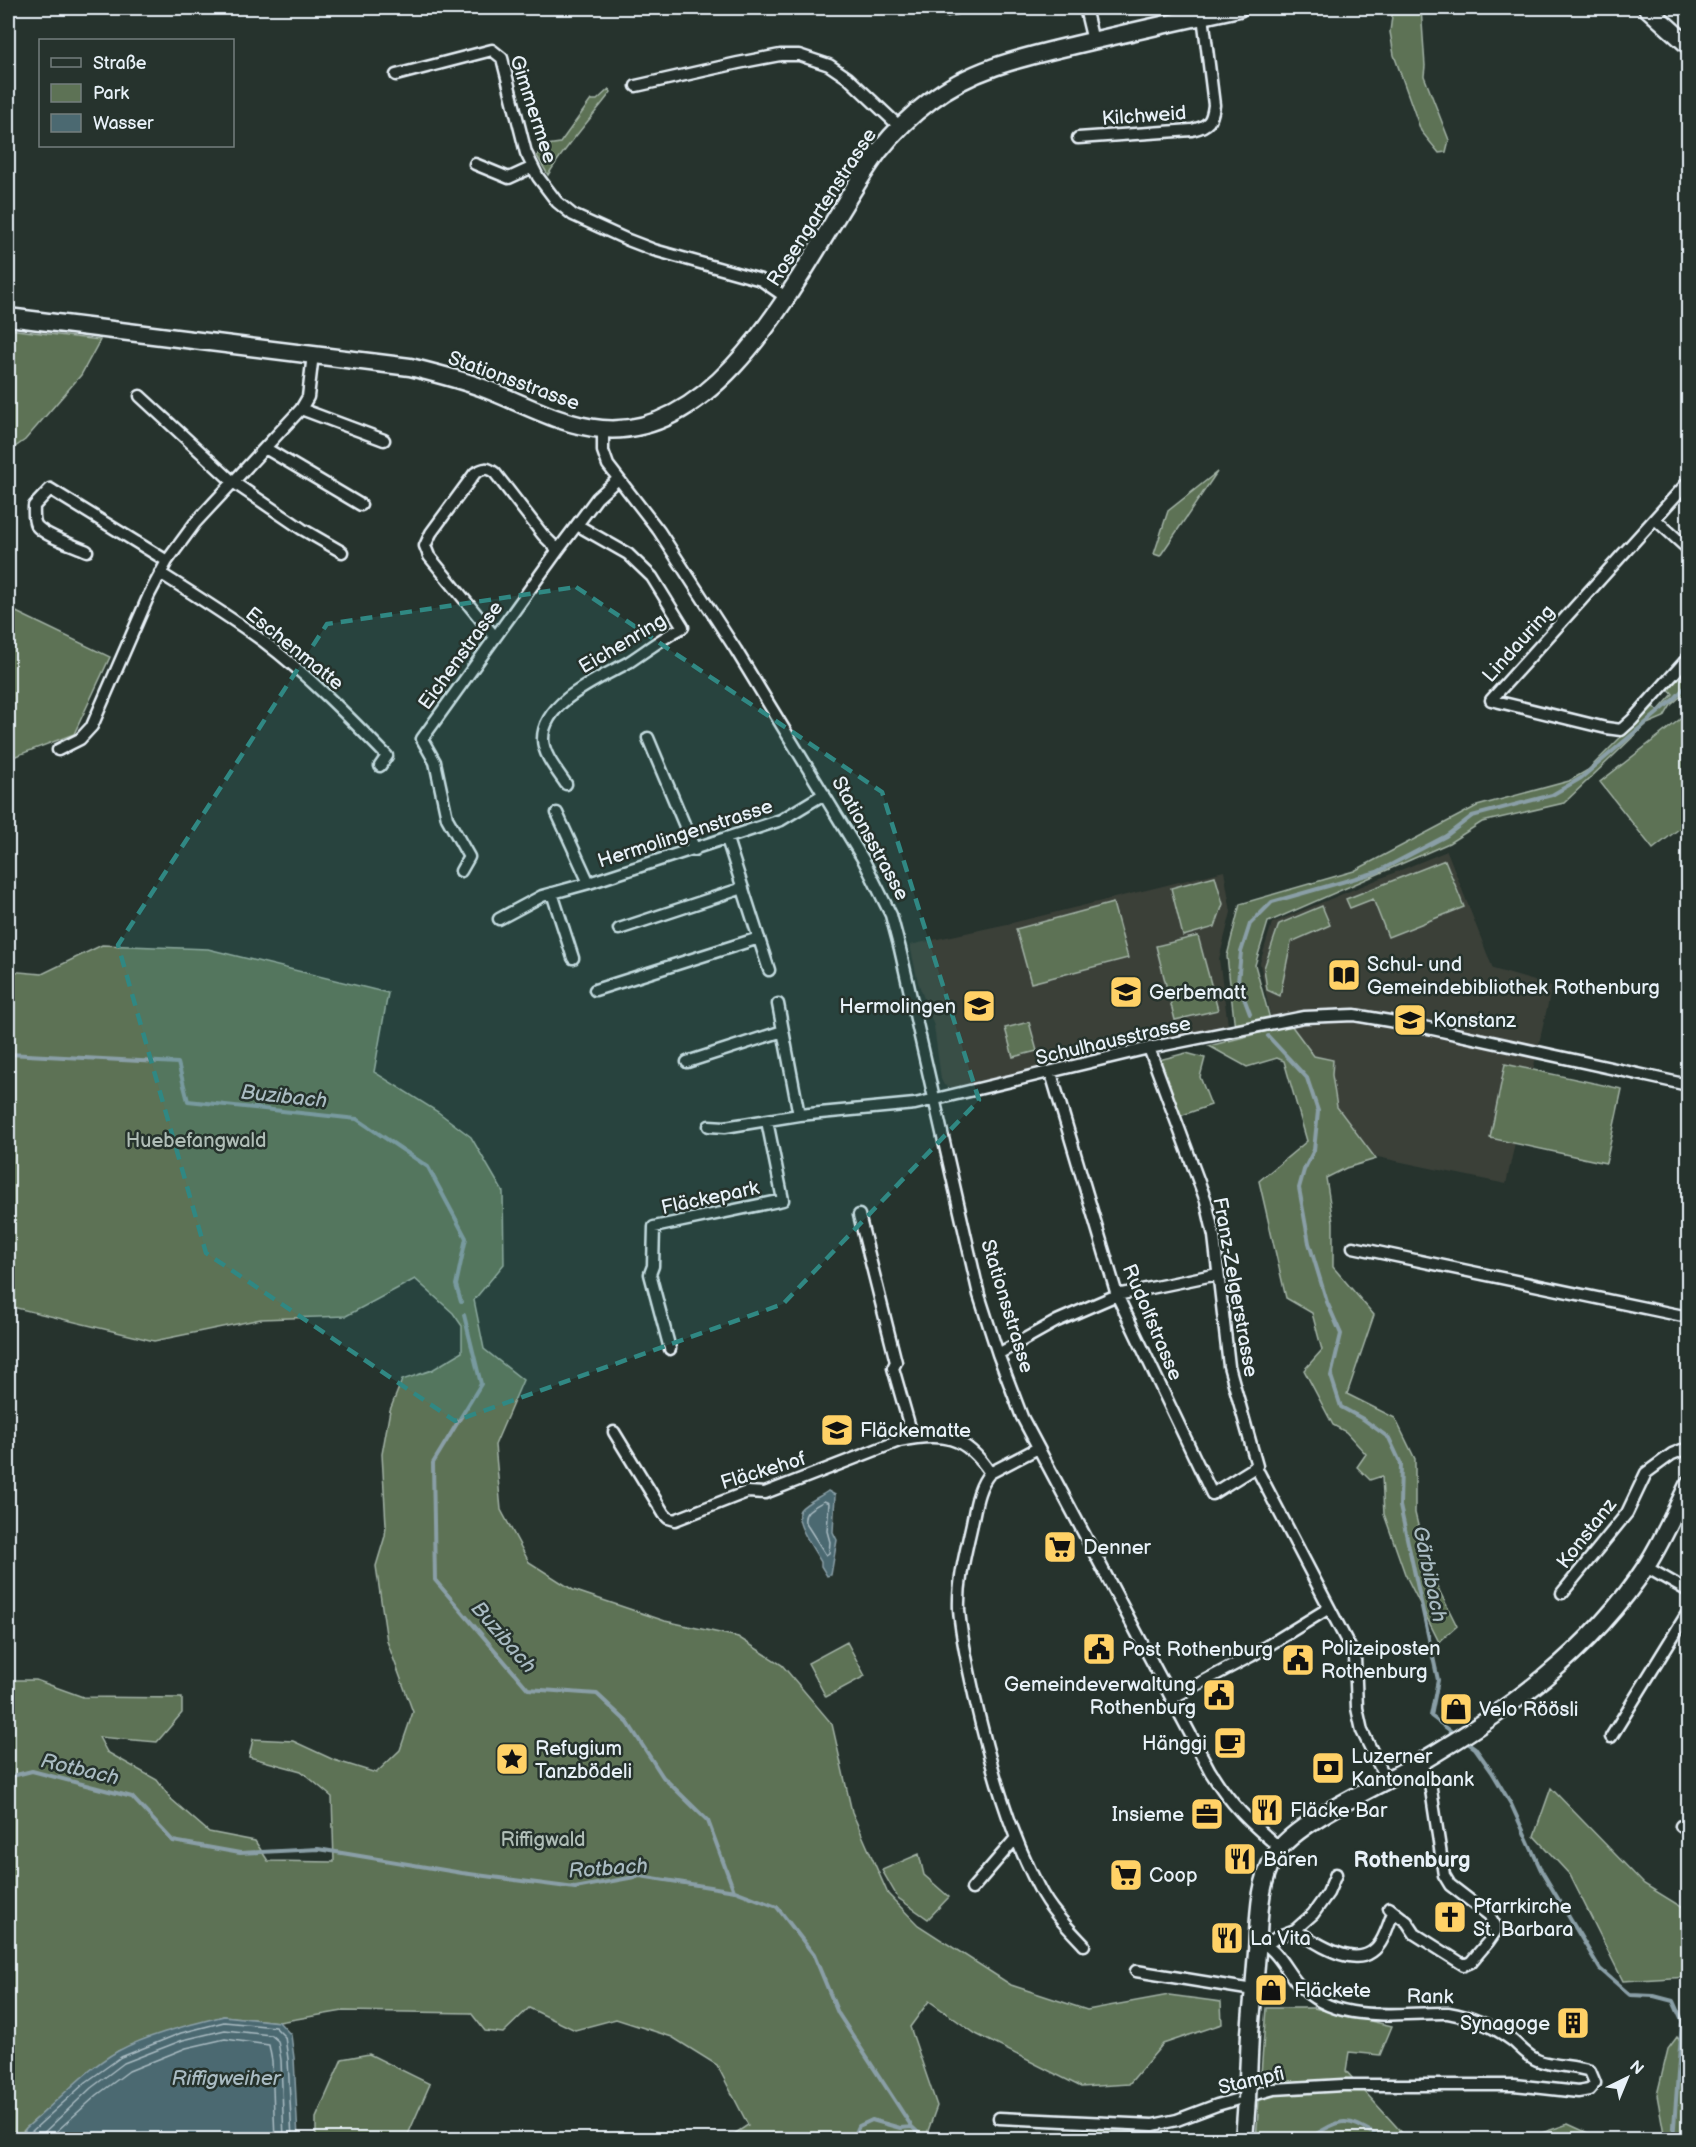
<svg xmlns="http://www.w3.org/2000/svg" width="1696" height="2147" font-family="'Balsamiq Sans',sans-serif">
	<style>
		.built { fill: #3b4039 }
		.green { fill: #5d7255; stroke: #a2b2a6; stroke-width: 1.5 }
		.water { fill: #4b6971; stroke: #8a9fa7; stroke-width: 1.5 }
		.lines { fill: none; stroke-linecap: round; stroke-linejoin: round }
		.shore { stroke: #a9bbc2; stroke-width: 1.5 }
		.stream { stroke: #8a9fa7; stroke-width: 4 }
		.minor-casing { stroke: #e8f1f8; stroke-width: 15 }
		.secondary-casing { stroke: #e8f1f8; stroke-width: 21 }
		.minor { stroke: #26332d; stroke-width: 10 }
		.secondary { stroke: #26332d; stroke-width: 16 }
		.secondary-bridge-casing { stroke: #e8f1f8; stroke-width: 21; stroke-linecap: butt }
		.secondary-bridge { stroke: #26332d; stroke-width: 16 }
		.marked { fill: #308883; fill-opacity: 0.2; stroke: #308883; stroke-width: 4.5; stroke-dasharray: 12 8; stroke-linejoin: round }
		.labels { text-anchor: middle; stroke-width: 5; stroke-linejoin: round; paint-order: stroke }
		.street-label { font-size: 20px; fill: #e8f1f8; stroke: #26332d }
		.poi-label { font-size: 20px; fill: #e8f1f8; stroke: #26332d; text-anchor: start }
		.park-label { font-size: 20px; fill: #b0beb7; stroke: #26332d }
		.water-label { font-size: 21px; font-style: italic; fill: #a9bbc2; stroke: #26332d }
		.quarter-label { font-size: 22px; font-weight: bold; fill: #e8f1f8; stroke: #26332d }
	</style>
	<rect width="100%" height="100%" fill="#26332d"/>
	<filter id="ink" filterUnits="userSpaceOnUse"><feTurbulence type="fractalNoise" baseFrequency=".0167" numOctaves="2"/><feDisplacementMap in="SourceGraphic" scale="12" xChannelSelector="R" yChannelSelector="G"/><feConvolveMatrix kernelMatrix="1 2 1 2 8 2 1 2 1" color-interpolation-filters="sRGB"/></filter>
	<g filter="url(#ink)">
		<!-- built -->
		<path class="built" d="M1447 851 1493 969 1552 986 1533 1070 1622 1089 1606 1163 1515 1143 1506 1184 1373 1156 1337 1107 1332 1075 1333 1060 1314 1056 1291 1025 1282 1027 1270 1015 1260 963 1272 923Z
			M1224 871 1231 912 1219 959 1228 1025 953 1091V1088L944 1085 941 1079 934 1026 918 982 910 945 1012 923Z"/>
		<!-- green -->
		<path class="green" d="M1393 8H1421L1425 66 1424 76 1449 140 1446 152 1439 153 1421 131 1394 55 1390 32Z
			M609 89 611 92C590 120 566 145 548 175L537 156 547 145 560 143 591 100H597Z
			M8 329 100 340 81 375 25 440 8 452Z
			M1217 472 1160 556 1154 554 1168 511Z
			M8 608 110 657 74 734 8 759Z
			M1688 666V690L1671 705 1664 717 1647 724 1636 734 1564 803 1482 822 1449 843 1268 922 1255 965 1270 1019 1235 1029 1227 956 1240 904 1354 871 1477 806 1569 781 1588 770 1652 706 1658 711 1673 694 1668 688Z
			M1688 713V822L1653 849 1600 782Z
			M1445 860 1464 907 1388 937 1373 899 1350 908 1346 899Z
			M1215 876 1223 904 1215 927 1183 936 1171 888Z
			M1113 903 1128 958 1031 983 1016 929Z
			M1322 906 1330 925 1291 942 1280 996 1267 990 1264 968 1279 924Z
			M1198 936 1218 1010 1175 1020 1156 946Z
			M102 945 208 949 388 993 374 1072 438 1112 471 1137 503 1192 504 1264 474 1300 484 1349 523 1380 495 1445 501 1510 529 1562 573 1590 665 1621 738 1637 782 1665 832 1724 852 1812 888 1894 918 1925 1011 1985 1087 2010 1169 1995 1221 2002 1222 2024 1163 2044 1129 2084 1081 2087 976 2034 929 2001 910 2027 937 2106 925 2139H875L868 2136 866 2140H725L748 2125 717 2065 672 2037 616 2019 575 2030 529 2008 503 2033 485 2031 471 2013 343 2011 279 2022 223 2016 118 2051 82 2078 26 2128 16 2139H8V1680H36L83 1697 182 1698V1713L157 1742 99 1737 107 1752 157 1780 171 1799 209 1832 255 1841 268 1861 334 1862 332 1797 301 1771 249 1757 253 1739 293 1741 334 1760 376 1773 400 1750 413 1712 387 1641 376 1566 385 1536 386 1525 382 1454 390 1410 402 1380 432 1370 462 1352V1326L453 1313 415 1279 346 1316 261 1319 154 1341 8 1306V971L42 974Z
			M1029 1022 1037 1051 1013 1057 1005 1028Z
			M1291 1025 1314 1056 1333 1060 1332 1075 1337 1107 1376 1159 1346 1168 1326 1178 1333 1222V1267L1374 1315 1347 1394 1395 1418 1415 1459V1513L1429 1570 1457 1626 1439 1642 1405 1574 1384 1514 1382 1476 1370 1480 1357 1467 1366 1454 1346 1432 1333 1425 1304 1370 1322 1350 1312 1313 1286 1298 1259 1181 1307 1141 1284 1061 1277 1058 1247 1067 1209 1046Z
			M1186 1053 1205 1058 1200 1077 1211 1105 1180 1116 1159 1060Z
			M1505 1064 1622 1089 1606 1163 1490 1138Z
			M847 1642 865 1676 826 1697 808 1663Z
			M1551 1788 1644 1884 1688 1911V1977L1623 1981 1570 1875 1534 1836Z
			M919 1854 924 1875 949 1897 928 1919 898 1898 882 1870Z
			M1266 2008H1314L1392 2026 1380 2055 1349 2052 1346 2071 1405 2136 1433 2139 1256 2140Z
			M1677 2037 1687 2048 1688 2071 1687 2139H1665L1657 2095 1668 2049Z
			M369 2054 430 2084 406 2139H316V2118L342 2059Z
			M1568 2124 1601 2139H1524Z
			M1084 2128 1224 2136V2140L1084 2139Z"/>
		<!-- water -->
		<path class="water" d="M828 1491 835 1495 833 1532 837 1540 831 1575 827 1576 821 1566V1562C815 1551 793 1521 800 1510 805 1503 820 1497 828 1491Z
			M224 2016 279 2022 291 2035 294 2058 298 2139H21L26 2128C56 2103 84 2070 118 2051 150 2034 189 2025 224 2016Z"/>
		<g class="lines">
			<!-- shore -->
			<path class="shore" d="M824 1501 829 1503 827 1531 830 1542 829 1553 826 1555 805 1522C803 1510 815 1507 824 1501Z
				M28 2140 31 2132 86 2082 121 2057 181 2033 224 2022 275 2027 285 2037 288 2059 292 2140
				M36 2140 91 2088 124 2063 183 2040 225 2030 271 2035 278 2041 281 2060 284 2140
				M47 2140 97 2095 129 2071 186 2048 225 2039 269 2045 272 2061 275 2140"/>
			<!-- stream -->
			<path class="stream" d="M1250 1014 1238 982 1241 952 1250 924 1272 902 1377 872 1446 836 1472 816 1552 795 1581 778 1674 699 1688 684
				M1268 1036 1307 1078 1318 1111 1314 1150 1304 1170 1299 1188 1309 1243 1327 1302 1341 1334 1331 1376 1341 1407 1363 1419 1389 1438 1401 1464 1400 1506 1438 1680 1431 1716 1456 1735
				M8 1054 178 1063 188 1101 357 1119 428 1167 466 1238 456 1285 461 1302
				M464 1315 481 1384 433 1463 435 1580 528 1689 597 1694 628 1723 663 1777 708 1821 734 1891
				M1465 1741 1475 1748 1492 1772 1511 1804 1541 1870 1600 1969 1630 1995 1654 1996 1673 2001 1682 2021 1673 2140
				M8 1777 32 1771 132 1797 173 1841 240 1853 318 1849 462 1873 575 1888 640 1876 735 1891 777 1907 814 1955 838 2013 912 2127 926 2140
				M853 2140 859 2126 872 2120 900 2128 912 2127
				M1306 2140C1348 2115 1344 2117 1386 2140"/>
			<!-- minor casing -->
			<g class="minor-casing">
				<path id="minor" d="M932 8 947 10 957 8
					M1085 8 1093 41
					M396 75 492 50 502 58 526 153 538 177 557 202 573 215 628 240 654 250 761 280 787 298
					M636 86 738 63 780 55H799L829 65 848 78 900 127
					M1078 138 1192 130C1209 126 1212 121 1214 105L1203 16
					M475 164 509 178 533 167
					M140 396 233 482 302 529 342 552
					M301 409 384 440
					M603 429V451L608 465 659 531 736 650 863 859 891 915 900 949 979 1295 998 1354 1022 1417 1210 1771C1231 1805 1249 1822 1280 1848
					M265 448 361 505
					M1688 482 1491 700 1606 728 1621 730 1632 720 1688 658
					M1655 519 1688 549
					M87 551C74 545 44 536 36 525 33 519 34 512 34 506L50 489 167 561
					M160 573C195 595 230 617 263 641 308 675 348 716 387 756L380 766
					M495 637 429 556 425 546 431 533 475 473C484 468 487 467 495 473L543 535 558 550
					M648 738 695 850
					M58 750 80 739 92 726 149 595 167 561 195 523 301 409 308 397 313 354
					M566 784C558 772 543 755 543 739 543 701 601 678 629 662 647 650 664 637 683 627L652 577 628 554 577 525
					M557 813 589 883
					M727 839 769 970
					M461 871 469 857 447 818 435 762 422 739 558 550 597 498 618 479
					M552 893 573 958
					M499 919 542 896 589 883 781 820 824 794
					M619 929 743 888
					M595 990 759 938
					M778 1004 799 1115
					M687 1062 783 1031
					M1051 1073 1117 1295 1212 1494 1257 1466 1229 1366 1214 1236 1206 1201 1149 1048
					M709 1126 725 1127 799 1115 915 1104 1149 1048 1304 1017 1354 1015 1419 1026 1688 1085
					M859 1215 896 1362 893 1368 913 1438
					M1353 1247 1688 1317
					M670 1349 650 1274 653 1266 654 1227 783 1200 767 1121
					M998 1354 1057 1321 1117 1295 1218 1274
					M614 1432 664 1514 668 1518 675 1520 747 1492 765 1493 899 1441C941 1432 966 1435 990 1473
					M1038 1448 990 1473C977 1487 975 1511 971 1528 965 1555 958 1581 959 1609 961 1639 969 1670 975 1699 990 1763 1008 1830 1039 1888 1050 1910 1068 1928 1084 1945
					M1259 1473 1355 1657 1357 1708 1362 1731 1387 1781
					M1646 1567 1688 1591
					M1562 1593 1627 1513 1646 1473 1672 1454 1682 1450 1688 1452
					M1172 1698 1251 1656 1329 1608
					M1611 1737 1688 1612
					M1681 1826 1688 1831
					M972 1889 1016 1838
					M1389 1908 1407 1922 1415 1934 1464 1965 1471 1962 1488 1942 1495 1932V1925L1489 1915 1450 1885 1444 1875 1430 1783 1419 1763
					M1295 1930C1320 1945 1364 1977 1383 1938 1387 1930 1390 1921 1393 1912
					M1267 1944 1279 1936 1295 1930 1313 1914 1328 1893 1336 1874
					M1136 1971 1253 1990
					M999 2118 1153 2125 1177 2120 1217 2105 1274 2089 1343 2085H1514L1578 2092 1589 2090 1595 2083 1590 2071C1574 2065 1546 2066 1535 2059 1527 2055 1520 2047 1513 2041 1493 2026 1473 2017 1448 2013 1397 2012 1336 2026 1298 1984 1285 1970 1277 1947 1257 1941"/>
			</g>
			<!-- secondary casing -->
			<g class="secondary-casing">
				<path id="secondary" d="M1647 8 1688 45
					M8 317 410 367C434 373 459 379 483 388 523 403 559 425 602 429 735 440 814 238 879 151 894 132 911 115 930 101 972 68 1025 57 1075 45 1130 32 1184 20 1239 8
					M1250 2034C1252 2007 1255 1980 1257 1952 1259 1920 1258 1884 1275 1855 1294 1822 1383 1784 1419 1763 1507 1711 1590 1653 1647 1565 1663 1540 1675 1512 1688 1485
					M1244 2140 1247 2099"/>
			</g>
			<!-- minor -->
			<use href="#minor" class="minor"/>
			<!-- secondary -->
			<use href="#secondary" class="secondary"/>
			<!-- secondary-bridge casing -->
			<g class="secondary-bridge-casing">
				<path id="secondary-bridge" d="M1247 2099 1250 2034"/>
			</g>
			<!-- secondary-bridge -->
			<use href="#secondary-bridge" class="secondary-bridge"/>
		</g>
	</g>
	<!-- marked area -->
	<path class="marked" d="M576 587 882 792 979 1100 783 1304 455 1421 206 1253 118 945 327 624Z"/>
	<!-- icons -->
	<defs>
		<g id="library-square" transform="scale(1.725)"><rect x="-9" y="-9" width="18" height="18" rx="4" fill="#ffd166" stroke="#26332d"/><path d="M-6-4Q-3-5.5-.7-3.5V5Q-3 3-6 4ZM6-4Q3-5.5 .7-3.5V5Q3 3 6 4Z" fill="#111"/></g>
		<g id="school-square" transform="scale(1.725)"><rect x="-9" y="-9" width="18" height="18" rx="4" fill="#ffd166" stroke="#26332d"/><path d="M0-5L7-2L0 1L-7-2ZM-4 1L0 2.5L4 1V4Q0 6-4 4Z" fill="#111"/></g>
		<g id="supermarket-square" transform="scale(1.725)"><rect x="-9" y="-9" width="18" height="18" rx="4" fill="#ffd166" stroke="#26332d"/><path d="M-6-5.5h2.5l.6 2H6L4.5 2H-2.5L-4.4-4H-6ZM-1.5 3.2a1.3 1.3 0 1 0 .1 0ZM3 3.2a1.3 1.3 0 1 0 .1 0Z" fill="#111"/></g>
		<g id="civic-square" transform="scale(1.725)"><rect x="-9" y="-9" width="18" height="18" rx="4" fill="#ffd166" stroke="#26332d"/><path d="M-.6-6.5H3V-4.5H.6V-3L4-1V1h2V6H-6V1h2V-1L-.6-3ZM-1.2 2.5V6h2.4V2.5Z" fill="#111"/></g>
		<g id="shop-square" transform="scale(1.725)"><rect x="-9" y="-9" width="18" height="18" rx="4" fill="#ffd166" stroke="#26332d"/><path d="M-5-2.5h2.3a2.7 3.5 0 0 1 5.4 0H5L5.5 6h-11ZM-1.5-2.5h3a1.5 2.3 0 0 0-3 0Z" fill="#111"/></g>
		<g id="cafe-square" transform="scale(1.725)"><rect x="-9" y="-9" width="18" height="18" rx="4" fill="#ffd166" stroke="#26332d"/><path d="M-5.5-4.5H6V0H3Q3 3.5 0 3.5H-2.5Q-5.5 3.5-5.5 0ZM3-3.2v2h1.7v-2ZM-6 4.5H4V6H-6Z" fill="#111"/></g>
		<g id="sight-square" transform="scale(1.725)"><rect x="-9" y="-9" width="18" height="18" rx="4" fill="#ffd166" stroke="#26332d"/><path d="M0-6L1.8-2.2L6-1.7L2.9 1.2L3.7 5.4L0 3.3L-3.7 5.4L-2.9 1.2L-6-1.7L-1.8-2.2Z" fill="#111"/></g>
		<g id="bank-square" transform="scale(1.725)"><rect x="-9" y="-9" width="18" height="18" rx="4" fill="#ffd166" stroke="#26332d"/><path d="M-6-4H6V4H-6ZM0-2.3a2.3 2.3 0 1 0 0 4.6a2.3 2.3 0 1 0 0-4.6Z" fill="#111"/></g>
		<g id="restaurant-square" transform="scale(1.725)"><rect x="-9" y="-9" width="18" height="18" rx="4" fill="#ffd166" stroke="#26332d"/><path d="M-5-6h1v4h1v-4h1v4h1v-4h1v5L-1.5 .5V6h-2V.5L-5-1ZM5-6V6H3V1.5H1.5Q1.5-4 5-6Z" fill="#111"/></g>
		<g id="office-square" transform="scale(1.725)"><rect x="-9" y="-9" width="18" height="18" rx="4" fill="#ffd166" stroke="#26332d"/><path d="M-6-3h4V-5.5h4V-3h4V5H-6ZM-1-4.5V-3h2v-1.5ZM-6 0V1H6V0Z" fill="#111"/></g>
		<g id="church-square" transform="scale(1.725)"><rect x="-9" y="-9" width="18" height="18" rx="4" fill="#ffd166" stroke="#26332d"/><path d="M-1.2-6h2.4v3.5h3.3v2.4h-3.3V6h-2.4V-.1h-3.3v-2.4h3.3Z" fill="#111"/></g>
		<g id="building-square" transform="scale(1.725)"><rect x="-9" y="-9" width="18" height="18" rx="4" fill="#ffd166" stroke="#26332d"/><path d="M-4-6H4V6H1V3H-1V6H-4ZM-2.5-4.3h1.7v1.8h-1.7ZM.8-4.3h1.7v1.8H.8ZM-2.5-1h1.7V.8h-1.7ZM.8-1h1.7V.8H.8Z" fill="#111"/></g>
	</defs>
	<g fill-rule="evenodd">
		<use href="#library-square" x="1344" y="975"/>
		<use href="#school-square" x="1126" y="992"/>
		<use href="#school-square" x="979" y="1006"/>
		<use href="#school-square" x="1410" y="1020"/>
		<use href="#school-square" x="837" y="1430"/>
		<use href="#supermarket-square" x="1060" y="1547"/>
		<use href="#civic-square" x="1099" y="1649"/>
		<use href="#civic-square" x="1298" y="1660"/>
		<use href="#civic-square" x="1219" y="1695"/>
		<use href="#shop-square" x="1456" y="1709"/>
		<use href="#cafe-square" x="1230" y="1743"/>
		<use href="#sight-square" x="512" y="1759"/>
		<use href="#bank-square" x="1328" y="1768"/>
		<use href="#restaurant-square" x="1267" y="1810"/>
		<use href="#office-square" x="1207" y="1814"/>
		<use href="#restaurant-square" x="1240" y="1859"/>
		<use href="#supermarket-square" x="1126" y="1875"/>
		<use href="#church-square" x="1450" y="1917"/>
		<use href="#restaurant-square" x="1227" y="1938"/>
		<use href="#shop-square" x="1271" y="1990"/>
		<use href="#building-square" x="1573" y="2023"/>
	</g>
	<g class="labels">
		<!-- street labels -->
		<g class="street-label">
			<text transform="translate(534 109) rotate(72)" y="7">Gimmermee</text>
			<text transform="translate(1144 115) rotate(-4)" y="7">Kilchweid</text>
			<text transform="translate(821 207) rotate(-57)" y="7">Rosengartenstrasse</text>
			<text transform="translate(514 380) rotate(20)" y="7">Stationsstrasse</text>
			<text transform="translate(622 643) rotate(-31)" y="7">Eichenring</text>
			<text transform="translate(1518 643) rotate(-48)" y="7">Lindauring</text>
			<text transform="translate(295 648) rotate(39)" y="7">Eschenmatte</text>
			<text transform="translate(460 655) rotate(-54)" y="7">Eichenstrasse</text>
			<text transform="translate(685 833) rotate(-18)" y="7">Hermolingenstrasse</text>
			<text transform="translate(871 838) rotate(61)" y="7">Stationsstrasse</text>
			<text transform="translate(1113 1040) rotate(-13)" y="7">Schulhausstrasse</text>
			<text transform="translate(710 1197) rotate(-12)" y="7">Fläckepark</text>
			<text transform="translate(1236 1287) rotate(80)" y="7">Franz-Zelgerstrasse</text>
			<text transform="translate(1008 1306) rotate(73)" y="7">Stationsstrasse</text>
			<text transform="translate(1153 1322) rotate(67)" y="7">Rudolfstrasse</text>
			<text transform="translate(763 1470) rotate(-17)" y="7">Fläckehof</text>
			<text transform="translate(1586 1533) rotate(-52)" y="7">Konstanz</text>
			<text transform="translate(1430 1996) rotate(1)" y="7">Rank</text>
			<text transform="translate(1251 2080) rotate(-13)" y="7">Stampfi</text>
		</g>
		<!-- poi labels -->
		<g class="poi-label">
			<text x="1367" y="971">Schul- und<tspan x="1367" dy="23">Gemeindebibliothek Rothenburg</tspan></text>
			<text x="1149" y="999">Gerbematt</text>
			<text x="956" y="1013" text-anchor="end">Hermolingen</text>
			<text x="1433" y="1027">Konstanz</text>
			<text x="860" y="1437">Fläckematte</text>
			<text x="1083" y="1554">Denner</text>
			<text x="1321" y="1655">Polizeiposten<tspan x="1321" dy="23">Rothenburg</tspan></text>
			<text x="1122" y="1656">Post Rothenburg</text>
			<text x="1196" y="1691" text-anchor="end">Gemeindeverwaltung<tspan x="1196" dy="23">Rothenburg</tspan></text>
			<text x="1479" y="1716">Velo Röösli</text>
			<text x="1207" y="1750" text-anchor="end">Hänggi</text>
			<text x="535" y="1755">Refugium<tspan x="535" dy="23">Tanzbödeli</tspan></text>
			<text x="1351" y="1763">Luzerner<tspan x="1351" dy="23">Kantonalbank</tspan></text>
			<text x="1290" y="1817">Fläcke Bar</text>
			<text x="1184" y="1821" text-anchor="end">Insieme</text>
			<text x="1263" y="1866">Bären</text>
			<text x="1149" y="1882">Coop</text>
			<text x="1473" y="1913">Pfarrkirche<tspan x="1473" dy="23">St. Barbara</tspan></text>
			<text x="1250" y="1945">La Vita</text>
			<text x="1294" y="1997">Fläckete</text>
			<text x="1550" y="2030" text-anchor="end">Synagoge</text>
		</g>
		<!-- park labels -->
		<g class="park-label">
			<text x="196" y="1147">Huebefangwald</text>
			<text x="543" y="1846">Riffigwald</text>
		</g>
		<!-- water labels -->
		<g class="water-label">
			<text transform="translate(284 1096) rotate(6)" y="7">Buzibach</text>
			<text transform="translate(1430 1574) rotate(78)" y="7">Gärbibach</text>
			<text transform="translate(504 1637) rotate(49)" y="7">Buzibach</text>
			<text transform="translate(80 1769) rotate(13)" y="7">Rotbach</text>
			<text transform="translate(608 1868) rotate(-4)" y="7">Rotbach</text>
			<text x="226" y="2085">Riffigweiher</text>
		</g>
		<!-- quarter labels -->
		<g class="quarter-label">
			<text x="1412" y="1867">Rothenburg</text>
		</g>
	</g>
	<!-- margin -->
	<rect width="1696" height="2147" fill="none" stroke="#26332d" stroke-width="30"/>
	<rect x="15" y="15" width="1666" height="2117" fill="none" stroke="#e8f1f8" stroke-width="2" filter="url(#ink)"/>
	<!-- legend -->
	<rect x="39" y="39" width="195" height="108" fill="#26332d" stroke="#747f7e" stroke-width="1.5"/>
	<rect x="51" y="58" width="30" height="9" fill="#26332d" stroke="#747f7e" stroke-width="1.5"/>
	<text x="93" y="69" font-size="18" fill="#e8f1f8">Straße</text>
	<rect x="51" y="84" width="30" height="18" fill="#5d7255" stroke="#747f7e" stroke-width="1.5"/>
	<text x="93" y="99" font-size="18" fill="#e8f1f8">Park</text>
	<rect x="51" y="114" width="30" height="18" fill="#4b6971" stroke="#747f7e" stroke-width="1.5"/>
	<text x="93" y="129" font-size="18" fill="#e8f1f8">Wasser</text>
	<!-- north arrow -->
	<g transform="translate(1627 2078) rotate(43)" stroke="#26332d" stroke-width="4.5" paint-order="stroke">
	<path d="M0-4.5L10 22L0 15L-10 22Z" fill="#e8f1f8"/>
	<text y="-9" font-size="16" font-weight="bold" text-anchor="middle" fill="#e8f1f8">N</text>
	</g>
</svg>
